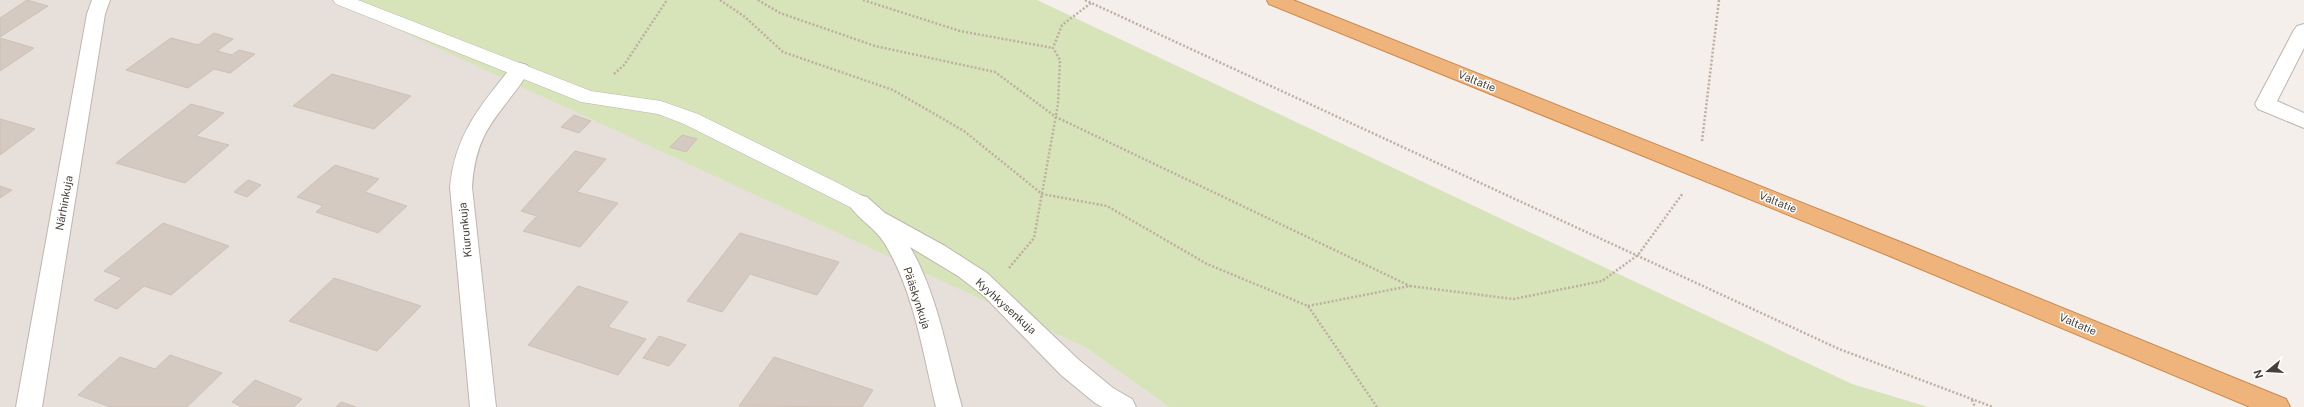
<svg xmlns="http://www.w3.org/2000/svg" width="2304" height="407" font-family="'Public Sans',sans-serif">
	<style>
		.residential { fill: #e7e0da }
		.green { fill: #d7e3b9 }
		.building { fill: #d4cac1; stroke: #cec0b5 }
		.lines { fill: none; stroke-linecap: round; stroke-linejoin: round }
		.lane-casing { stroke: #beb6ae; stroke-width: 1 }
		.street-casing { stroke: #beb6ae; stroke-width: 2 }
		.highway-casing { stroke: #cc874c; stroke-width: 2 }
		.path { stroke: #beafa1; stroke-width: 2.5; stroke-dasharray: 2 2; stroke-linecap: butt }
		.lane { fill: #fff; fill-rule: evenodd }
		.street { fill: #fff; fill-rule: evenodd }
		.highway { fill: #eeb47b; fill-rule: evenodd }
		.labels { text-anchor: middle; stroke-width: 3; stroke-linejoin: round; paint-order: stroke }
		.street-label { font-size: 11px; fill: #473f39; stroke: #fff }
	</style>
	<rect width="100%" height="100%" fill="#f4efeb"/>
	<!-- residential -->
	<path class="residential" d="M0 0H386L1085 347 1169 407H0Z"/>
	<!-- green -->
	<path class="green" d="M334 0H1037L1852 384 1928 407H1169L1085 347Z"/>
	<!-- building -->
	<path class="building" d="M27 0 48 6 0 37V18Z
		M214 33 233 39 217 51 232 55 239 50 255 54 230 73 214 69 188 88 126 70 171 38 198 45Z
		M0 38 34 48 0 71Z
		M332 74 411 96 374 129 293 106Z
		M191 104 224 113 196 136 229 145 185 183 116 163Z
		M574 115 591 121 579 133 561 127Z
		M0 119 35 129 0 155Z
		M682 135 697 139 686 152 670 147Z
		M575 151 606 159 577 192 618 203 580 247 523 231 537 216 521 211Z
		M335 165 379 179 365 192 407 206 378 233 316 212 323 206 297 197Z
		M248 180 261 185 247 197 234 192Z
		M0 186 12 190 0 198Z
		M163 223 229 246 171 295 144 286 117 309 94 300 122 278 104 271Z
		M740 233 839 262 817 295 750 274 722 312 687 301Z
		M334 278 421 306 377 351 289 321Z
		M578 286 628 302 608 327 646 339 618 375 528 345Z
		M659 336 686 345 669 366 643 358Z
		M170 355 222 373 187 407H110L78 395 120 357 155 369Z
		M774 357 873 390 862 407 739 406Z
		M255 380 302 399 294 407H242L232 402Z
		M341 402 356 407H336Z"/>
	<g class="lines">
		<!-- lane casing -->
		<g class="lane-casing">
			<path id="lane" d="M333 0H358L591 91 661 101 698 114 838 183 866 198 869 203 866 208 859 211 852 208 684 124 658 114 581 102 336 4Z"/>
		</g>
		<!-- street casing -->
		<g class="street-casing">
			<path id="street" d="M92 0H110L105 14 42 407H16L87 14Z
				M2304 24V48L2277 101 2304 113V128L2258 109 2255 104 2294 30 2297 26Z
				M520 63 527 65 530 70C501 116 476 126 472 187L496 407H470L450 187C455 134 481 105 513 65Z
				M859 195 867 197 885 213 945 246 987 273 1079 360 1113 388 1132 399 1136 407H1102L1095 403 1061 375 984 296 958 276 910 247C938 295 947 354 962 407H936C923 353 914 292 885 244 875 227 857 219 848 203L851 197Z"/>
		</g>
		<!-- highway casing -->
		<g class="highway-casing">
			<path id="highway" d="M1267 0H1293L1908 245 2286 399 2290 407H2250L1892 257 1269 4Z"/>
		</g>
		<!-- path -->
		<path class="path" d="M720 0 745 17 783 52 893 90 964 131 1042 194 1107 206 1207 264 1308 306 1377 407
			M758 0 780 13 875 46 995 72 1056 117 1410 286
			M863 0 960 31 1053 48
			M1085 0 1839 349 1993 407
			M614 74 624 65 667 0
			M1702 141 1719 0
			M1009 268 1034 238 1058 104 1060 60 1053 48 1062 25 1091 3
			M1308 306 1410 286 1514 299 1602 281 1638 255 1683 193
			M1972 400 1975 407"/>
		<!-- lane -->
		<use href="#lane" class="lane"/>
		<!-- street -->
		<use href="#street" class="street"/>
		<!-- highway -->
		<use href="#highway" class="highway"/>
	</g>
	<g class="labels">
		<!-- street labels -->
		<g class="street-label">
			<text transform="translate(1477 81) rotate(22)" y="4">Valtatie</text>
			<text transform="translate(1778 202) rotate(22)" y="4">Valtatie</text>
			<text transform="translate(64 203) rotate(-80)" y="4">Närhinkuja</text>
			<text transform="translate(465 230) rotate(-96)" y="4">Kiurunkuja</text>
			<text transform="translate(917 298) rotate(72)" y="4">Pääskynkuja</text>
			<text transform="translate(1006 306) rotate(42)" y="4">Kyyhkysenkuja</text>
			<text transform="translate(2078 324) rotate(23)" y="4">Valtatie</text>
		</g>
	</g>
	<!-- north arrow -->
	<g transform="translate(2268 371) rotate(252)" stroke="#ffffff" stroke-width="3" paint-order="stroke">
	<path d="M0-3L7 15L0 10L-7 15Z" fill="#473f39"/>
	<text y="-6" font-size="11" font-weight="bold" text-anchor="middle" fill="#473f39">N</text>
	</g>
</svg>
